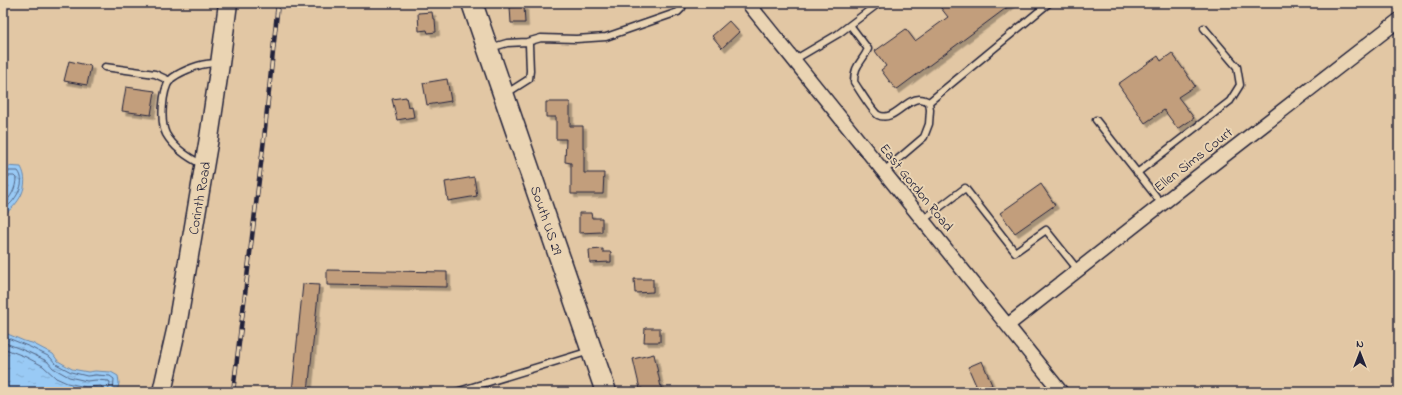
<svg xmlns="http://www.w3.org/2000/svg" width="1402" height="395" font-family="'Indie Flower',sans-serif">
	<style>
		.water { fill: url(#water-ripples); stroke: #6987ab }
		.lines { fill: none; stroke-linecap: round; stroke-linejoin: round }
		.shore { stroke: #526585; stroke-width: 1 }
		.building { fill: #c29e7c; stroke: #22223b; filter: url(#shadow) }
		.lane-casing { stroke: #22223b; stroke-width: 9 }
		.street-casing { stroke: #22223b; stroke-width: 16 }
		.secondary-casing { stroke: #22223b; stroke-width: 21 }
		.primary-casing { stroke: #22223b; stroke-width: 23 }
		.lane { stroke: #ead4b3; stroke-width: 6 }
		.street { stroke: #ead4b3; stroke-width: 13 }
		.secondary { stroke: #ead4b3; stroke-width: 18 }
		.primary { stroke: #ead4b3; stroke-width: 20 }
		.rail-casing { stroke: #22223b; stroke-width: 4.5 }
		.rail { stroke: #ead4b3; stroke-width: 3; stroke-dasharray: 9; stroke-linecap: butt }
		.labels { text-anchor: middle; stroke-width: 4; stroke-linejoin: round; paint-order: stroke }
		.street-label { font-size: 14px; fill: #22223b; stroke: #ead4b3 }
	</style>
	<defs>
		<pattern id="water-ripples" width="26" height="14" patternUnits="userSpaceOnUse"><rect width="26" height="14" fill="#99caf5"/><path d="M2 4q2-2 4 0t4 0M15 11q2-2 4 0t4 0" fill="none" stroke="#84add3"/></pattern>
		<filter id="shadow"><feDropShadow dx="3.5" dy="3.5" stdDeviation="0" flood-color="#0004"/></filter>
	</defs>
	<rect width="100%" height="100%" fill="#e2c7a4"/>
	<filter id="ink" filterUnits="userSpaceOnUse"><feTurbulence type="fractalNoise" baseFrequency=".025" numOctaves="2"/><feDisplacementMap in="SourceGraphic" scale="8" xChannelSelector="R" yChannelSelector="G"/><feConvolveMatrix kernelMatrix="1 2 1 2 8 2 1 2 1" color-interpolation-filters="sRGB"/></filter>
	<g filter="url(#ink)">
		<!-- water -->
		<path class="water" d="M5 166 21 167C31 185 19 205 3 215V167Z
			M3 332 24 341 32 343 53 354 58 361 72 369 88 372 95 371 111 372 118 376 119 383 117 392H3Z"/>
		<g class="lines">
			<!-- shore -->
			<path class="shore" d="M3 171H18C28 183 14 203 3 210
				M3 176H14L16 178C16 188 11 198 3 204
				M3 336 30 347 50 357 56 364 71 372 87 376 96 375 110 376 114 379 113 392
				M3 342 28 352 47 361 53 368 69 377 87 381 96 380 109 381 110 383 108 392
				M3 348 26 357 43 366 56 378 67 383 86 387 101 386 102 387V392"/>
		</g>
		<!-- building -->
		<path class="building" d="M937 3H1013L896 90 881 70 886 66 875 51 906 29 915 41 948 17Z
			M524 6 525 23H511L510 7Z
			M432 12 433 19H435L436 32 428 33 427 30 419 31 418 13Z
			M729 21 739 32 722 48 712 36Z
			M1172 53 1195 86 1178 97 1194 118 1178 129 1164 110 1145 123 1118 84 1158 56 1161 61Z
			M69 61 91 66 87 85 64 81Z
			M447 79 451 101 427 105 423 83Z
			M126 87 155 91 151 115 122 111Z
			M406 97 408 107 412 106 414 117 397 120 392 99Z
			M546 102H570V126H583V148H584V173H604L603 194H571V163L565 162 566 139H556V117H546Z
			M474 177 477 196 448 201 445 182Z
			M1041 184 1055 205 1015 233 1000 213Z
			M579 213H591L592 218H602V232L579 233Z
			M603 249V252H611V262L590 263 589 250Z
			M327 270 447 272V287L327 285Z
			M634 279H653V292L635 293Z
			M303 284 319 285 308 392H292Z
			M645 328H660V342H644Z
			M654 354 662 392H643L642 388 640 389 633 359Z
			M982 361 992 385 978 390 968 367Z"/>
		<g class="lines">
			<!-- lane casing -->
			<g class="lane-casing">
				<path id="lane" d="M850 25 868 49C862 63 854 64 854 82 859 89 872 111 878 115 893 123 906 98 920 99 923 99 927 101 929 102
					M527 42 541 38 576 39 606 37 678 12 682 8 679 3
					M490 48 507 43 527 42 529 44 530 71 529 79 507 93
					M794 60 838 34 879 3
					M105 67 155 74 170 81
					M1096 120 1162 204
					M203 165C189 158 174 148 166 134 160 122 162 91 170 80 177 73 197 65 206 64 210 63 215 64 219 64
					M884 171 924 137 929 124 930 110 929 102 1049 3
					M1137 173 1230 101 1240 85 1237 67 1204 28
					M923 220 965 188 1015 252 1046 230 1078 270
					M456 392 590 351"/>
			</g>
			<!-- street casing -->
			<g class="street-casing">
				<path id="street" d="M748 3 1061 392
					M1008 325 1185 186 1399 20"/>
			</g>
			<!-- secondary casing -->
			<g class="secondary-casing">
				<path id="secondary" d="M162 392 177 326 209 138 220 64 228 3"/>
			</g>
			<!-- primary casing -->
			<g class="primary-casing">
				<path id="primary" d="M472 3 606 392"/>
			</g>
			<!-- lane -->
			<use href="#lane" class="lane"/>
			<!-- street -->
			<use href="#street" class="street"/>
			<!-- secondary -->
			<use href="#secondary" class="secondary"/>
			<!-- primary -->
			<use href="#primary" class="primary"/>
			<!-- rail casing -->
			<g class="rail-casing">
				<path id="rail" d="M233 392 264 139 278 3"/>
			</g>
			<!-- rail -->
			<use href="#rail" class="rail"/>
		</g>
	</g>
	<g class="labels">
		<!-- street labels -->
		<g class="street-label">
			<text transform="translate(1193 159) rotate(-38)" y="5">Ellen Sims Court</text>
			<text transform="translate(917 187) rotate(51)" y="5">East Gordon Road</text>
			<text transform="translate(199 198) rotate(-80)" y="5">Corinth Road</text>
			<text transform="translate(547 220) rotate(71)" y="5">South US 29</text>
		</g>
	</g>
	<!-- margin -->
	<rect width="1402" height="395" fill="none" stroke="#ead4b3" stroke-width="16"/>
	<rect x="8" y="8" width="1386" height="379" fill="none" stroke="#22223b" stroke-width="1.5" filter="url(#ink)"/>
	<!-- north arrow -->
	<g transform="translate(1360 353)" stroke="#ead4b3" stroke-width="3" paint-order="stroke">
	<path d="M0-3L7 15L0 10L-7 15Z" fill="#22223b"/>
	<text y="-6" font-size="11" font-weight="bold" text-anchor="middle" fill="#22223b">N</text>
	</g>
</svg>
